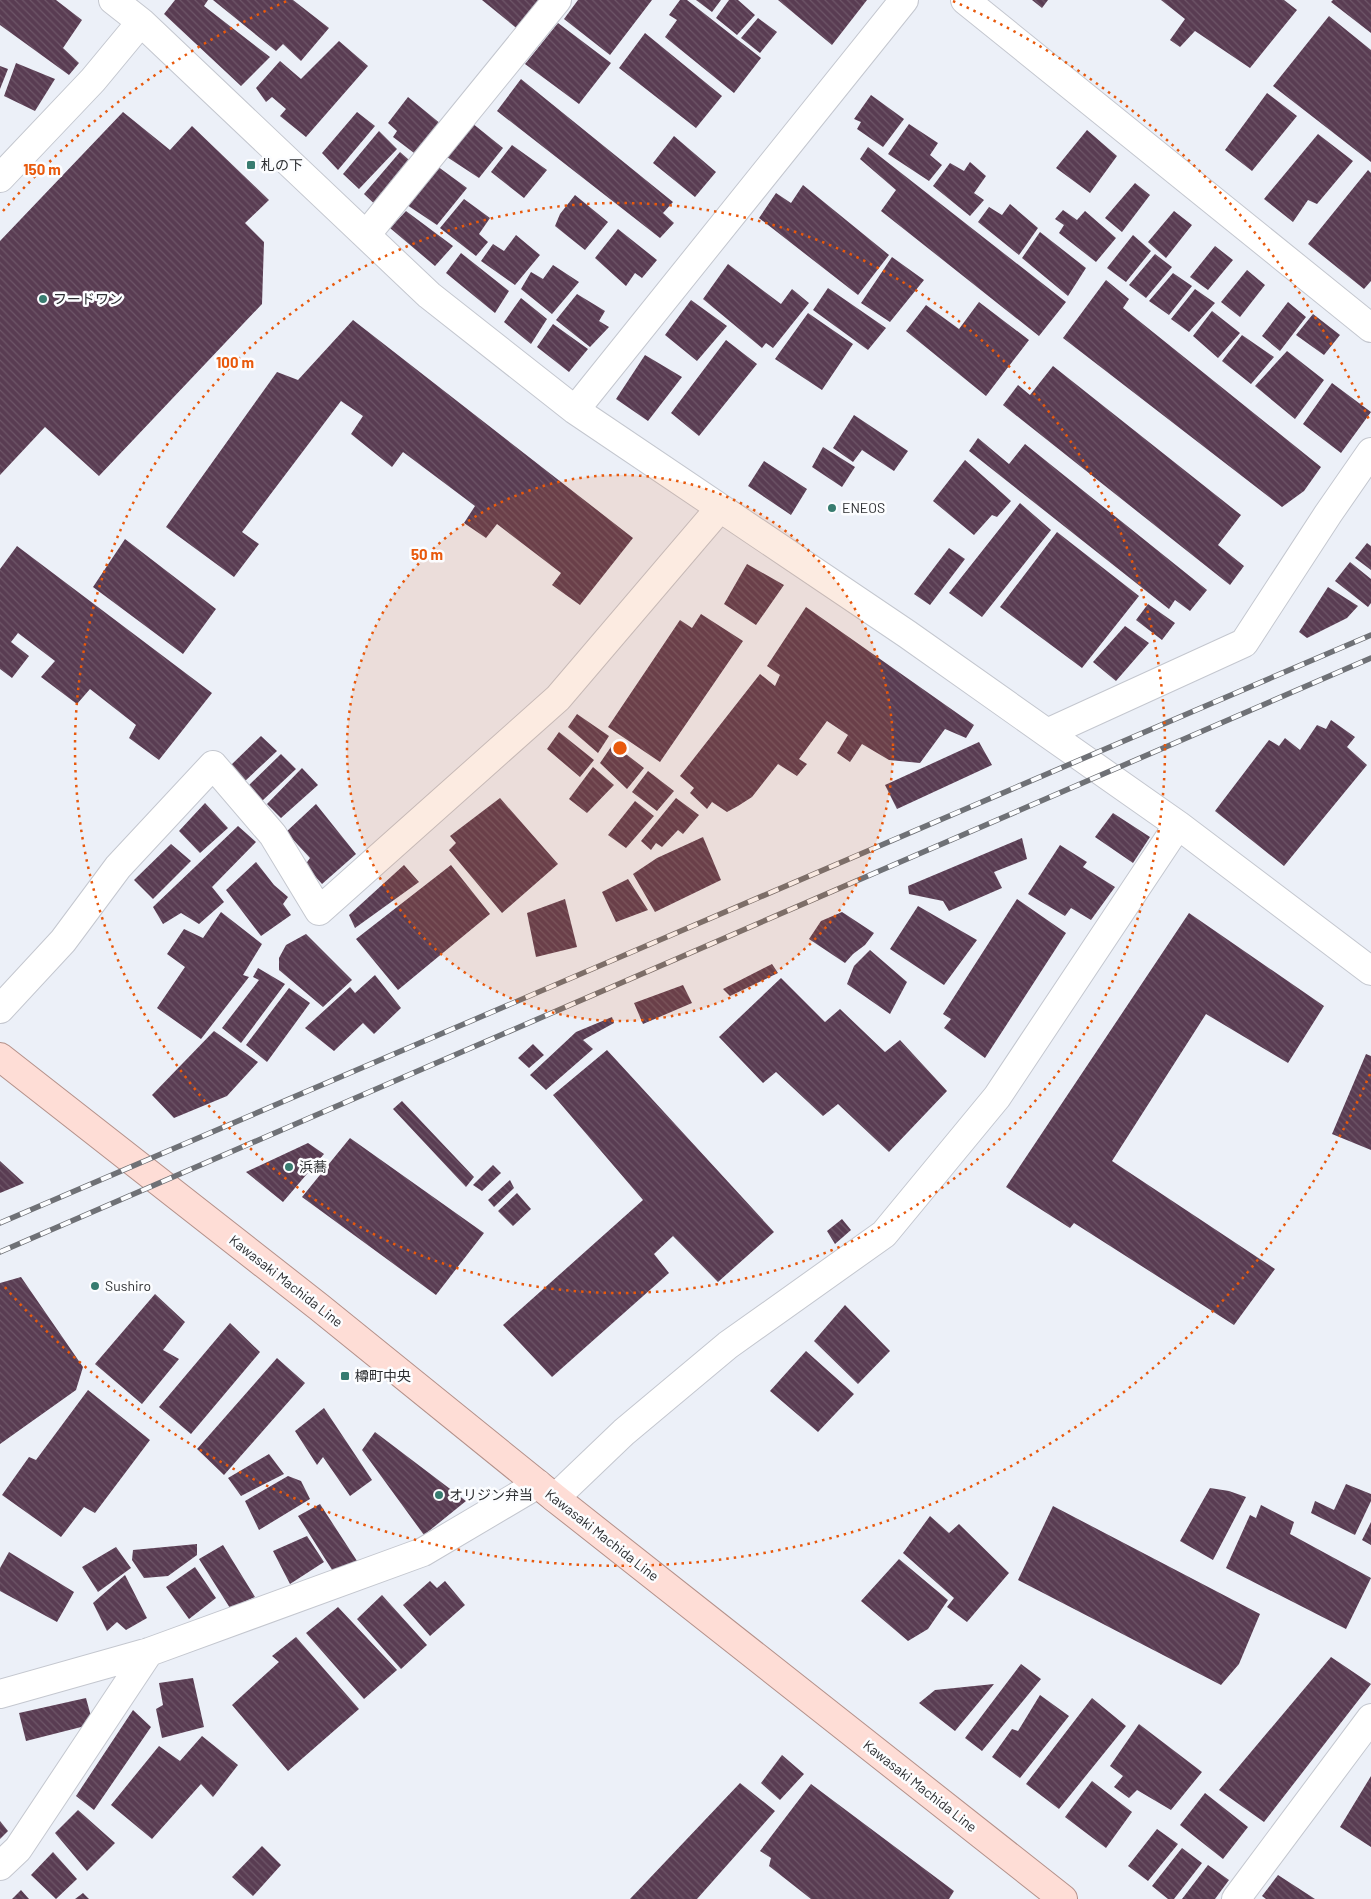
<svg xmlns="http://www.w3.org/2000/svg" width="1371" height="1899" font-family="Barlow,'Noto Sans JP',sans-serif">
	<style>
		.building { fill: url(#building-back-hatch) }
		.lines { fill: none; stroke-linecap: round; stroke-linejoin: round }
		.minor-casing { stroke: #c4c7cf; stroke-width: 30 }
		.major-casing { stroke: #b4918a; stroke-width: 30 }
		.minor { stroke: #fff; stroke-width: 28 }
		.major { stroke: #feddd6; stroke-width: 28 }
		.rail-casing { stroke: #6f7176; stroke-width: 5.5 }
		.rail { stroke: #fcfdff; stroke-width: 4; stroke-dasharray: 11; stroke-linecap: butt }
		.ring { fill: none; stroke: #e8590c; stroke-width: 2.5; stroke-dasharray: 2.5 5 }
		.poi-dot { fill: #387c70; stroke: #fcfdff; stroke-width: 2 }
		.labels { text-anchor: middle; stroke-width: 5; stroke-linejoin: round; paint-order: stroke }
		.poi-label { font-size: 14px; fill: #2c2e31; stroke: #fcfdff; text-anchor: start }
		.street-label { font-size: 14px; fill: #2c2e31; stroke: #fcfdff }
		.centre { fill: #e8590c; stroke: #fcfdff; stroke-width: 2.5 }
		.ring-label { font-size: 15px; text-anchor: middle; font-weight: bold; fill: #e8590c; stroke: #fcfdff; stroke-width: 5; stroke-linejoin: round; paint-order: stroke }
	</style>
	<defs>
		<pattern id="building-back-hatch" width="6" height="6" patternUnits="userSpaceOnUse" patternTransform="scale(1.25)"><rect width="6" height="6" fill="#593c52"/><path d="M-1 5l2 2M0 0l6 6M5-1l2 2" fill="none" stroke="#6e5668"/></pattern>
	</defs>
	<rect width="100%" height="100%" fill="#ecf0f8"/>
	<!-- building -->
	<path class="building" d="M0 0H56L82 20 63 48 79 63 69 75 0 25Z
		M175 0H208L204 6 270 57 241 86 164 14Z
		M213 0H293L329 28 301 61 283 44 276 51Z
		M482 0H547L520 31Z
		M578 0H652L610 55 564 19Z
		M680 0H687L761 58 734 93 665 37 677 20 669 15Z
		M696 0H721L712 12Z
		M729 0H738L755 15 737 35 716 18Z
		M778 0H867L832 45Z
		M1032 0H1048L1042 8Z
		M1161 0H1284L1297 10 1250 68 1195 31 1180 47 1170 40 1185 19Z
		M1333 0H1371V33L1331 2Z
		M1329 16 1371 50V162L1273 86Z
		M758 18 777 32 760 53 741 38Z
		M558 23 611 63 579 104 525 64Z
		M645 33 722 96 696 128 619 68Z
		M339 41 368 66 306 137 280 116 286 109 272 97 266 102 256 88 280 61 301 79Z
		M16 63 55 79 35 111 4 96Z
		M0 66 8 69 0 89Z
		M521 79 673 202 663 213 674 223 660 238 497 111Z
		M1267 93 1297 116 1252 171 1225 150Z
		M871 95 904 119 883 147 857 129 861 122 854 119Z
		M408 97 447 129 422 159 393 137 397 131 388 123Z
		M123 112 170 150 192 126 269 200 245 223 264 242 262 304 99 476 45 427 0 475V241Z
		M357 112 375 126 338 170 322 153Z
		M472 123 503 148 479 178 447 157Z
		M909 124 938 143 930 155 942 165 929 181 888 154Z
		M1087 130 1117 156 1090 193 1056 168Z
		M379 131 397 149 359 189 343 174Z
		M1318 134 1353 161 1317 204 1308 200 1293 222 1264 199Z
		M674 136 716 172 695 197 653 163Z
		M512 145 547 170 524 198 491 172Z
		M868 147 1066 302 1039 336 881 211 896 190 860 159Z
		M400 152 417 167 381 210 364 194Z
		M970 162 986 176 974 193 984 200 970 216 933 186 950 163 964 171Z
		M437 166 467 188 437 225 407 205Z
		M1368 170 1371 173V281L1364 289 1308 244Z
		M1135 183 1150 195 1122 232 1105 218Z
		M803 185 889 255 858 295 759 218 776 193 791 203Z
		M575 195 608 222 585 250 555 226 560 214Z
		M464 199 490 218 479 234 488 242 476 256 440 228Z
		M1010 204 1038 228 1019 255 978 222 989 207 1002 215Z
		M1063 210 1077 220 1085 211 1116 238 1096 262 1059 233 1064 225 1055 219Z
		M406 211 453 246 435 266 390 228Z
		M1174 211 1192 225 1166 258 1148 242Z
		M618 229 657 260 642 278 635 273 626 286 595 258Z
		M1040 232 1086 268 1068 296 1022 258Z
		M516 235 540 255 515 285 481 261 493 244 504 251Z
		M1133 235 1151 251 1126 282 1107 268Z
		M1215 246 1233 260 1208 290 1190 277Z
		M461 253 509 291 495 313 446 273Z
		M1155 254 1172 267 1146 298 1129 285Z
		M892 257 924 280 890 322 861 303Z
		M728 264 781 304 792 289 809 303 773 348 766 343 762 348 703 299Z
		M553 265 579 282 552 314 521 289 531 272 543 279Z
		M1247 270 1265 285 1240 317 1221 302Z
		M1173 273 1192 286 1169 315 1149 301Z
		M1106 280 1129 299 1123 308 1321 467 1304 491 1282 507 1063 338Z
		M828 288 886 328 868 350 813 310Z
		M1195 289 1215 303 1189 332 1171 319Z
		M577 294 605 311 599 321 609 327 590 347 556 320Z
		M521 298 547 319 531 344 504 322Z
		M691 300 727 326 697 361 665 335Z
		M979 302 1029 340 986 396 906 331 926 305 959 329Z
		M1288 302 1306 317 1280 351 1262 336Z
		M1212 311 1240 333 1218 358 1193 336Z
		M808 313 853 344 822 390 775 359Z
		M1313 314 1340 335 1324 355 1296 335Z
		M353 320 633 538 580 605 552 585 561 573 497 524 486 538 464 523 475 506 403 452 392 467 351 434 363 416 341 401 242 532 259 544 234 577 166 527 277 372 298 380Z
		M553 324 588 349 569 372 537 347Z
		M1242 335 1274 357 1251 384 1222 361Z
		M726 340 757 364 699 436 671 413Z
		M1287 351 1324 380 1295 419 1255 386Z
		M645 355 682 377 648 421 616 399Z
		M1053 366 1241 515 1218 545 1244 566 1230 585 1003 405 1018 385 1030 395Z
		M1332 383 1371 412 1341 453 1303 424Z
		M854 415 908 451 894 471 862 450 853 462 833 448Z
		M978 438 1009 464 1025 444 1207 590 1190 611 1175 600 1169 609 969 451Z
		M823 447 855 467 842 487 812 467Z
		M965 460 1011 501 997 517 992 515 974 535 933 501Z
		M764 461 807 489 791 515 748 486Z
		M1020 503 1051 530 982 617 949 593Z
		M1057 532 1139 596 1082 668 1000 607Z
		M125 539 216 609 183 654 93 587Z
		M1367 543 1371 546V570L1355 558Z
		M17 546 212 693 159 760 129 738 136 725 90 689 77 704 41 677 55 661 18 633 11 642 29 656 12 678 0 669V569Z
		M949 548 965 559 930 605 914 594Z
		M1350 562 1371 579V603L1368 607 1335 581Z
		M747 564 784 585 756 625 724 604Z
		M1328 587 1358 606 1347 618 1307 638 1299 632Z
		M1148 604 1175 623 1162 640 1136 620Z
		M806 607 974 725 966 738 945 729 920 763 889 760 862 744 850 762 837 753 848 735 827 721 799 759 807 764 797 776 778 764 752 797 738 806 727 812 712 802 707 809 690 793 694 788 680 776 760 674 775 686 780 675 767 666Z
		M701 614 743 641 660 762 608 727 680 620 692 628Z
		M1125 626 1149 643 1116 681 1093 662Z
		M577 714 609 736 598 753 568 727Z
		M1331 720 1355 737 1347 747 1367 765 1284 866 1215 811 1269 740 1279 746 1285 738 1300 750 1317 725 1326 729Z
		M559 732 594 760 580 777 547 749Z
		M261 736 277 751 244 782 230 766Z
		M979 742 992 765 897 809 885 785Z
		M613 744 644 768 627 789 600 763Z
		M281 754 296 769 262 801 248 786Z
		M593 767 614 785 587 813 569 799Z
		M302 768 318 785 281 818 267 804Z
		M648 771 674 791 657 811 632 792Z
		M500 798 558 864 502 913 449 850 456 843 450 836Z
		M676 798 699 815 683 834 678 830 662 847 656 843 651 850 641 841Z
		M635 801 654 816 626 848 608 835Z
		M205 803 228 828 200 853 179 831Z
		M316 804 356 854 322 884 305 865 310 858 286 832Z
		M1113 813 1150 837 1133 863 1095 837Z
		M238 826 256 842 212 887 224 902 199 924 181 913 163 924 153 907Z
		M703 837 721 880 655 912 633 874 657 858Z
		M1022 838 1027 859 994 872 1002 888 949 911 943 901 909 894 908 886Z
		M171 844 191 861 153 899 134 880Z
		M1060 845 1087 862 1083 867 1115 887 1091 920 1071 908 1065 916 1028 894Z
		M256 862 274 885 288 897 283 904 291 915 261 936 226 890Z
		M404 865 419 882 355 928 349 915Z
		M451 865 490 914 398 990 356 939Z
		M628 879 648 910 616 922 602 892Z
		M565 899 577 947 536 957 527 913Z
		M1017 899 1066 933 985 1058 944 1028 951 1019 943 1014Z
		M918 906 977 940 944 985 890 949Z
		M221 912 262 944 243 975 249 977 201 1039 157 1008 185 967 167 954 184 929 203 938Z
		M842 912 874 933 865 945 853 954 845 963 809 939 821 921Z
		M1189 913 1324 1006 1288 1063 1206 1014 1112 1161 1275 1269 1234 1325 1074 1223 1070 1228 1006 1187Z
		M306 934 352 980 323 1007 279 970V958L286 945Z
		M870 950 907 982 890 1014 847 984 854 966Z
		M772 964 778 973 730 996 723 989Z
		M258 968 285 984 241 1043 222 1028 259 980 253 977Z
		M375 975 401 1008 374 1034 363 1023 334 1051 305 1028 350 987 355 993Z
		M781 978 825 1022 840 1009 885 1052 900 1040 947 1091 889 1152 838 1104 823 1116 776 1072 763 1083 719 1037Z
		M683 985 692 1003 643 1024 634 1003Z
		M289 988 310 1003 267 1062 246 1045Z
		M612 1017 614 1023 583 1040 593 1049 546 1090 530 1075 576 1032Z
		M214 1031 258 1062 227 1096 174 1118 152 1095Z
		M533 1044 544 1055 529 1068 518 1058Z
		M607 1050 774 1232 718 1282 673 1236 654 1254 669 1273 552 1377 503 1325 643 1200 553 1095Z
		M1366 1054 1371 1056V1150L1332 1134Z
		M402 1101 474 1177 466 1187 393 1109Z
		M350 1138 484 1233 436 1295 302 1197Z
		M308 1143 324 1154 283 1202 246 1172Z
		M0 1161 24 1183 0 1193Z
		M493 1165 501 1173 482 1191 473 1185Z
		M510 1180 514 1188 494 1207 488 1200Z
		M517 1193 531 1209 513 1226 498 1211Z
		M842 1219 851 1230 835 1244 827 1231Z
		M21 1277 83 1367 76 1390 0 1444V1283Z
		M155 1294 185 1322 163 1350 179 1359 142 1404 95 1364Z
		M845 1305 890 1351 858 1384 814 1341Z
		M230 1323 260 1352 191 1434 159 1407Z
		M806 1351 854 1394 818 1432 770 1391Z
		M277 1358 305 1383 224 1475 197 1449Z
		M88 1390 150 1440 95 1513 84 1507 61 1537 2 1495 29 1457 36 1460Z
		M324 1408 372 1480 350 1496 323 1457 317 1465 295 1431Z
		M375 1432 466 1501 424 1535 362 1450Z
		M269 1454 284 1474 241 1496 228 1478Z
		M288 1476 301 1481 310 1499 259 1530 245 1501Z
		M1346 1484 1371 1494V1501L1355 1535 1311 1513 1315 1501 1334 1510Z
		M1210 1488 1229 1491 1246 1497 1213 1560 1180 1541Z
		M320 1504 359 1564 336 1576 298 1516Z
		M1261 1505 1294 1522 1290 1534 1371 1578 1346 1629 1226 1568 1250 1515 1256 1518Z
		M1053 1506 1260 1614 1239 1664 1221 1685 1018 1580Z
		M930 1516 949 1533 959 1524 1009 1573 967 1622 947 1607 954 1598 903 1553Z
		M1371 1522V1545L1362 1540Z
		M307 1536 324 1562 290 1584 273 1551Z
		M197 1544V1555L168 1576 144 1578 132 1560 133 1550Z
		M223 1545 255 1597 230 1608 199 1559Z
		M116 1547 131 1568 98 1592 82 1567Z
		M9 1552 74 1592 57 1622 0 1591V1568Z
		M899 1559 948 1600 928 1629 908 1641 861 1601Z
		M195 1567 216 1598 189 1619 166 1587Z
		M125 1575 147 1618 126 1630 117 1622 107 1631 93 1603Z
		M430 1581 437 1588 445 1581 465 1605 430 1636 403 1605Z
		M382 1595 427 1645 401 1669 357 1619Z
		M338 1607 397 1670 364 1699 306 1633Z
		M296 1637 359 1709 288 1771 232 1705 279 1662 272 1656Z
		M1331 1657 1371 1684 1264 1822 1219 1790Z
		M1021 1664 1041 1679 982 1751 965 1738Z
		M193 1678 204 1727 162 1738 156 1709 163 1705 159 1683Z
		M994 1684 955 1731 919 1703 935 1690Z
		M1040 1695 1069 1716 1020 1778 992 1757 1012 1729 1018 1731Z
		M86 1698 93 1724 26 1741 19 1713Z
		M1092 1698 1126 1726 1059 1809 1026 1784Z
		M133 1710 151 1727 94 1810 76 1796Z
		M1139 1724 1202 1772 1171 1810 1137 1790 1129 1798 1114 1787 1123 1776 1110 1766Z
		M202 1736 238 1765 213 1797 201 1784 152 1839 111 1805 159 1746 180 1761Z
		M782 1755 804 1774 780 1800 761 1783Z
		M1371 1776V1847L1340 1827Z
		M1092 1781 1132 1812 1106 1848 1065 1817Z
		M740 1783 775 1811 697 1899H630Z
		M811 1784 954 1891 949 1899H811L769 1866 771 1858 760 1851Z
		M1205 1793 1248 1827 1223 1859 1180 1825Z
		M78 1810 115 1843 87 1871 55 1833Z
		M0 1821 8 1831 0 1839Z
		M1157 1829 1178 1844 1148 1881 1128 1866Z
		M262 1846 281 1865 253 1896 232 1877Z
		M1182 1848 1202 1863 1174 1899H1168L1152 1886Z
		M53 1852 77 1879 56 1899 31 1875Z
		M1208 1865 1229 1880 1215 1899H1182Z
		M1278 1875 1315 1899H1266L1262 1896Z
		M21 1890 29 1899H12Z
		M83 1893 89 1899H75Z"/>
	<g class="lines">
		<!-- minor casing -->
		<g class="minor-casing">
			<path id="minor" d="M113 0 141 22 429 295 575 410 907 634 1047 733 1178 825 1371 971
				M965 0 1371 328
				M0 178 93 80 141 22
				M366 235 557 0
				M575 410 904 0
				M1047 733 1244 643 1328 514 1371 452
				M0 1009 63 941 118 867 213 765 273 835 319 911 558 698 720 508
				M555 1498 624 1432 728 1345 884 1234 997 1097 1178 825
				M0 1694 149 1652 423 1552 538 1484
				M0 1866 18 1849 149 1652
				M1236 1899 1371 1718"/>
		</g>
		<!-- major casing -->
		<g class="major-casing">
			<path id="major" d="M0 1057 319 1307 555 1498 1063 1899"/>
		</g>
		<!-- minor -->
		<use href="#minor" class="minor"/>
		<!-- major -->
		<use href="#major" class="major"/>
		<!-- rail casing -->
		<g class="rail-casing">
			<path id="rail" d="M0 1223 1371 635
				M0 1252 1371 658"/>
		</g>
		<!-- rail -->
		<use href="#rail" class="rail"/>
	</g>
	<!-- distance rings -->
	<circle cx="620" cy="748" r="273" fill="#e8590c" fill-opacity=".12"/>
	<g class="ring">
		<circle cx="620" cy="748" r="273"/>
		<circle cx="620" cy="748" r="545"/>
		<path d="M1370 1074A818 818 0 0 1 3 1285M3 211A818 818 0 0 1 287 1M953 1A818 818 0 0 1 1370 422"/>
	</g>
	<!-- markers -->
	<g class="poi-dot">
		<rect x="246" y="160" width="10" height="10" rx="2.5"/>
		<circle cx="43" cy="299" r="5"/>
		<circle cx="832" cy="508" r="5"/>
		<circle cx="289" cy="1167" r="5"/>
		<circle cx="95" cy="1286" r="5"/>
		<rect x="340" y="1371" width="10" height="10" rx="2.5"/>
		<circle cx="439" cy="1495" r="5"/>
	</g>
	<g class="labels">
		<!-- poi labels -->
		<g class="poi-label">
			<text x="261" y="170">札の下</text>
			<text x="53" y="304">フードワン</text>
			<text x="842" y="513">ENEOS</text>
			<text x="299" y="1172">浜蕎</text>
			<text x="105" y="1291">Sushiro</text>
			<text x="355" y="1381">樽町中央</text>
			<text x="449" y="1500">オリジン弁当</text>
		</g>
		<!-- street labels -->
		<g class="street-label">
			<text transform="translate(286 1281) rotate(38)" y="5">Kawasaki Machida Line</text>
			<text transform="translate(602 1535) rotate(38)" y="5">Kawasaki Machida Line</text>
			<text transform="translate(920 1786) rotate(38)" y="5">Kawasaki Machida Line</text>
		</g>
	</g>
	<circle cx="620" cy="748" r="8" class="centre"/>
	<g class="ring-label">
		<text x="42" y="175">150 m</text>
		<text x="235" y="368">100 m</text>
		<text x="427" y="560">50 m</text>
	</g>
</svg>
